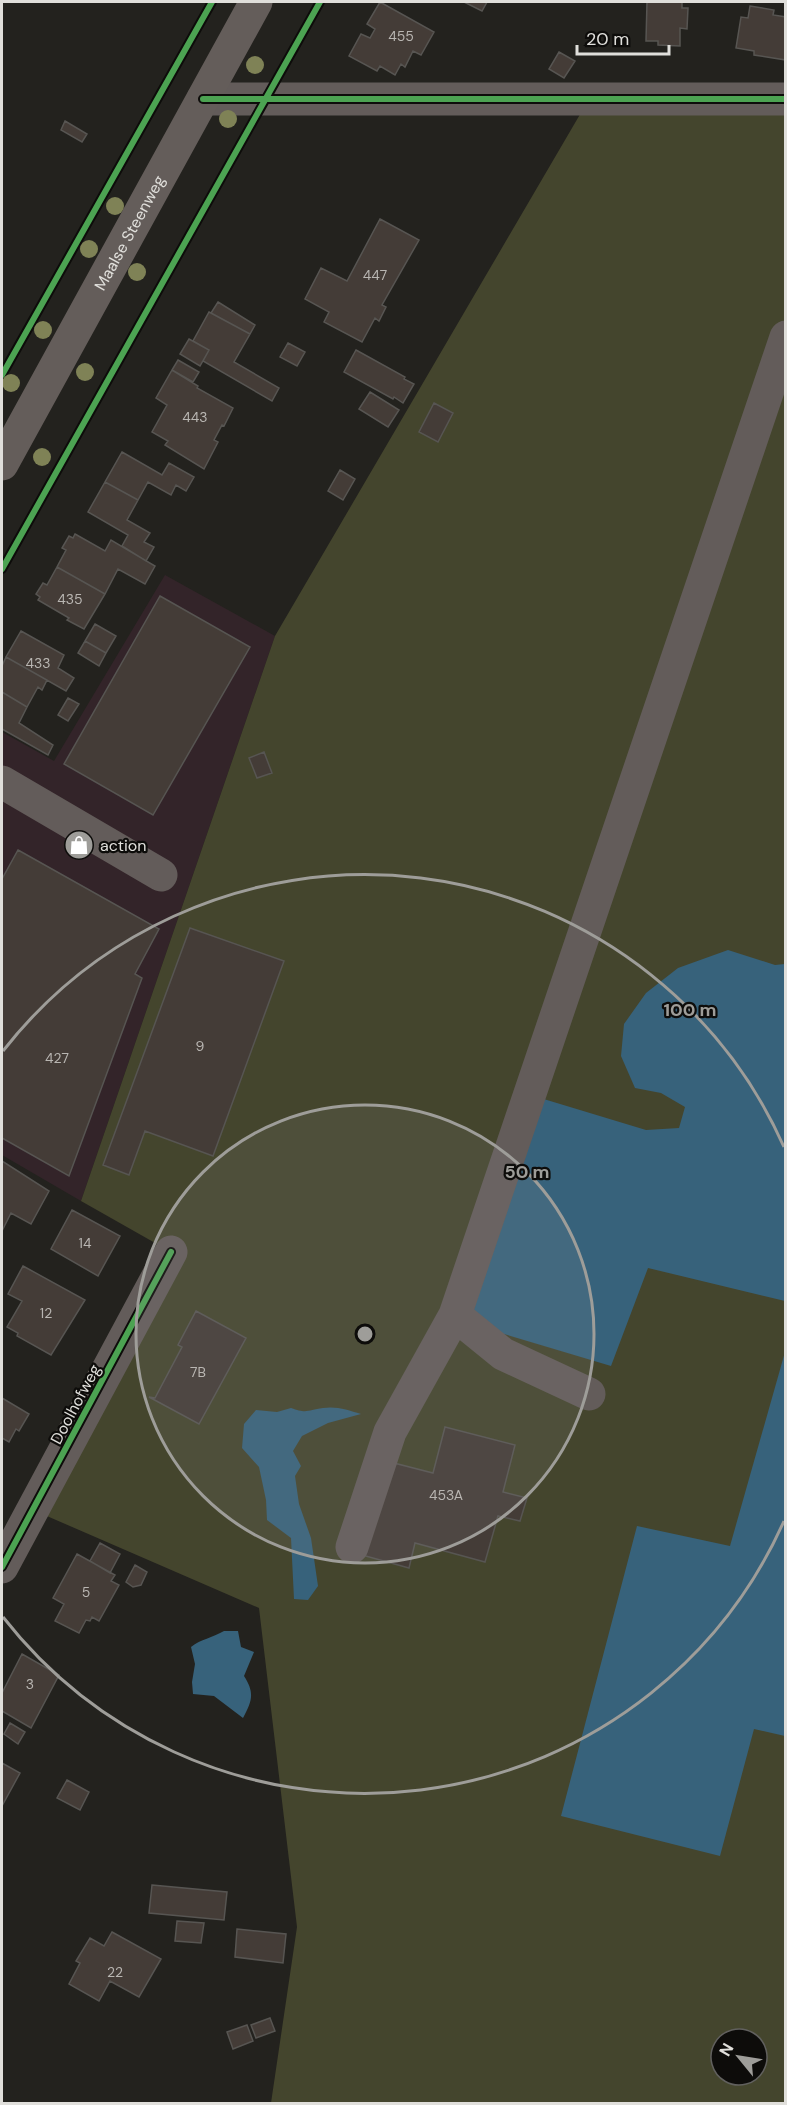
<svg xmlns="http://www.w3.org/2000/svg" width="787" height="2105" font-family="'DM Sans',sans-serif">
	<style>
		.commercial { fill: #332429 }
		.green { fill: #44452d; fill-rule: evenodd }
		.water { fill: #37627b }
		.building { fill: #443c37; stroke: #575552; stroke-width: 1.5 }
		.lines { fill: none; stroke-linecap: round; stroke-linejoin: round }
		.minor { stroke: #635c5a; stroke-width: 33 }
		.major { stroke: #645d5a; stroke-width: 33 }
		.cycleway-casing { stroke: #0d0c0a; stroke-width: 10 }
		.cycleway { stroke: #4ca352; stroke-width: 6 }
		.tree { fill: #7f8256 }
		.ring { fill: none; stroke: #9e9d99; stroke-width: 3 }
		.labels { text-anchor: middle; stroke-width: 4.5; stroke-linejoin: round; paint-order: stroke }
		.number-label { font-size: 14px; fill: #b9b6b2 }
		.street-label { font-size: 16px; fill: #e0dfdb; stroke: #0d0c0a }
		.poi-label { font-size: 16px; fill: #e0dfdb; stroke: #0d0c0a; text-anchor: start }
		.centre { fill: #9e9d99; stroke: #0d0c0a; stroke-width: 3 }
		.ring-label { font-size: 18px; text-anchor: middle; font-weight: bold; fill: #9e9d99; stroke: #0d0c0a; stroke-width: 4.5; stroke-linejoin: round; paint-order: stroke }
	</style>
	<rect width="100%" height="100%" fill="#23221e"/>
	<!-- commercial -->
	<path class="commercial" d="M165 575 275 636 81 1201 2 1155V844L3 841 2 840V732L54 761Z"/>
	<!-- green -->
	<path class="green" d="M589 99H785V2103H271L297 1927 259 1608 33 1510 171 1252 81 1201 275 636ZM721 2039H757V2075H721Z"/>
	<!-- water -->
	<path class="water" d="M728 950 775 965 785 964V1301L648 1268 611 1366 494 1331 470 1318 537 1097 646 1130 679 1128 685 1107 661 1093 635 1088 621 1056 624 1024 646 993 678 968Z
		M785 1352V1736L754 1729 720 1856 561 1816 637 1526 730 1546Z
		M291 1408C307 1414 308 1410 323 1408 337 1406 348 1410 361 1414L328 1423 302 1436 293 1451 301 1466 295 1476 299 1504 311 1538 318 1586 308 1600 294 1599 291 1538 267 1520 266 1500 259 1467 242 1448 244 1424 256 1410 277 1412Z
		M224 1631H238L241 1647 254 1652 244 1676C255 1693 252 1701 243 1718L214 1696 193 1694 192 1682 195 1664 191 1647C201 1639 212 1638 224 1631Z"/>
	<!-- building -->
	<path class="building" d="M380 2 434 32 421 55 413 51 405 67 401 64 395 75 380 66 377 71 349 56 361 34 370 38 375 29 367 24Z
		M464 2H487L482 11Z
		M647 2H682V8H688L687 29 680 28V46L658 45V41H646Z
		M750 6 774 10 773 15 786 17V60L754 55V51L736 48 741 17 748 18Z
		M559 52 575 61 564 78 549 69Z
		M65 121 87 134 82 142 61 130Z
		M380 219 419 240 382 305 386 307 379 321 375 318 362 342 324 322 329 312 305 299 321 268 347 281Z
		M218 302 255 325 250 334 211 313Z
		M209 312 250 334 234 362 279 388 272 401 203 361 209 350 193 341Z
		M189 339 209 350 200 366 180 354Z
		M288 343 305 352 297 366 280 357Z
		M356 350 405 377 404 379 414 384 403 403 394 397 393 399 344 372Z
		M178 360 199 372 193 382 172 370Z
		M172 370 198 386 197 388 233 408 224 426 222 425 214 440 218 442 204 469 165 445 168 441 152 432 167 405 156 398Z
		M370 392 399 410 388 427 359 409Z
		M434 403 453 413 438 442 419 432Z
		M122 452 162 475 169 463 194 477 186 491 176 485 171 495 148 482 138 500 105 482Z
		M340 470 355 479 343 500 328 491Z
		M105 482 138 500 127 520 150 533 144 542 154 547 146 561 122 546 128 535 88 512Z
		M75 534 105 551 111 540 155 566 145 584 118 569 105 594 57 567 66 550 62 548 69 536 73 538Z
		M57 567 105 594 84 629 67 620 69 618 38 600 40 597 36 594 43 583 47 585Z
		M160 596 250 647 153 815 64 764Z
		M95 624 116 636 106 653 85 641Z
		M21 631 64 655 58 668 74 678 66 691 6 657Z
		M85 641 106 653 99 666 78 653Z
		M6 657 47 680 42 690 38 687 27 707 2 692V666Z
		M2 692 27 707 19 723 53 745 48 755 2 729Z
		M68 698 79 704 68 721 58 715Z
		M264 752 272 773 257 778 249 758Z
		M18 850 159 929 135 974 142 978 69 1176 2 1138V879Z
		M190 928 284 961 213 1156 145 1131 129 1175 103 1165Z
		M2 1161 49 1191 31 1224 11 1213 2 1231Z
		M72 1210 120 1236 98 1276 51 1249Z
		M23 1266 85 1300 51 1355 17 1336 18 1333 7 1327 22 1301 8 1294Z
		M196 1311 246 1338 199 1424 149 1397 155 1398 182 1347 178 1345Z
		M2 1398 29 1414 19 1431 16 1429 9 1442 2 1438Z
		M445 1427 515 1445 503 1492 527 1498 520 1521 498 1516 485 1562 415 1543 409 1568 362 1555 386 1461 433 1473Z
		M100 1543 120 1554 110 1573 90 1561Z
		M77 1554 115 1575 111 1581 119 1585 99 1621 92 1617 90 1621 86 1620 79 1633 55 1621 64 1604 53 1598Z
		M135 1565 147 1572 141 1585 133 1587 126 1582Z
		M22 1654 59 1675 31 1728 2 1711V1693Z
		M10 1723 25 1732 18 1744 4 1734Z
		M2 1763 20 1773 2 1806Z
		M67 1780 89 1792 80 1810 57 1798Z
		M152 1885 227 1892 224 1920 149 1913Z
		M177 1921 204 1923 201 1943 175 1941Z
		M237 1929 286 1934 283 1963 235 1957Z
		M112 1932 161 1959 139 1997 110 1981 99 2001 69 1984 80 1963 76 1961 90 1938 104 1946Z
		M270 2018 275 2031 256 2038 251 2025Z
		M247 2025 253 2041 233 2049 227 2032Z"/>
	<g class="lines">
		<!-- minor -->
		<path class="minor" d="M203 99H786
			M2 782 161 875
			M455 1315 786 337
			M352 1547 390 1432 455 1315 503 1354 589 1394
			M2 1567 171 1252"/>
		<!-- major -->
		<path class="major" id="s1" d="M2 464 256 2"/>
		<!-- cycleway casing -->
		<g class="cycleway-casing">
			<path id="cycleway" d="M203 99H786
				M2 375 212 2
				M2 569 320 2
				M2 1567 171 1252"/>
		</g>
		<!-- cycleway -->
		<use href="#cycleway" class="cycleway"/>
	</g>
	<!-- trees -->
	<g class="tree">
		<circle cx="255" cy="65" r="9"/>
		<circle cx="228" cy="119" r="9"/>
		<circle cx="115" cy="206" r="9"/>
		<circle cx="89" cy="249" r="9"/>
		<circle cx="137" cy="272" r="9"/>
		<circle cx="43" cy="330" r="9"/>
		<circle cx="85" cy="372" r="9"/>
		<circle cx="11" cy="383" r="9"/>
		<circle cx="42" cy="457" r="9"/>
	</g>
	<!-- distance rings -->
	<circle cx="365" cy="1334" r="229" fill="#9e9d99" fill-opacity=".12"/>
	<g class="ring">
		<circle cx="365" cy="1334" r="229"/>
		<path d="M784 1521A459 459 0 0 1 3 1617M3 1051A459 459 0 0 1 784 1147"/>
	</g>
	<!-- icons -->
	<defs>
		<g id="shop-disc" transform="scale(1.5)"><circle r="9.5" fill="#9e9d99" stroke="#0d0c0a"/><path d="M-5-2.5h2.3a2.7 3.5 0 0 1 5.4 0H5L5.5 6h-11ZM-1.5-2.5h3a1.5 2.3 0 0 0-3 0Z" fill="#fff"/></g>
	</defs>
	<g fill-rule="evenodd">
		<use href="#shop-disc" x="79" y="845"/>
	</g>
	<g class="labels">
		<!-- number labels -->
		<g class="number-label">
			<text x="401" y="41">455</text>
			<text x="375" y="280">447</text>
			<text x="195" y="422">443</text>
			<text x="70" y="604">435</text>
			<text x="38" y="668">433</text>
			<text x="200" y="1051">9</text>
			<text x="57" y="1063">427</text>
			<text x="85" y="1248">14</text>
			<text x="46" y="1318">12</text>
			<text x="198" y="1377">7B</text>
			<text x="446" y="1500">453A</text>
			<text x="86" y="1597">5</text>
			<text x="30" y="1689">3</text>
			<text x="115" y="1977">22</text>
		</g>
		<!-- street labels -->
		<g class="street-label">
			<text dy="6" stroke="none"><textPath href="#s1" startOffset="264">Maalse Steenweg</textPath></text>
			<text transform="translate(75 1404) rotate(-62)" y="6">Doolhofweg</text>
		</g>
		<!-- poi labels -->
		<g class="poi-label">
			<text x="100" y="851">action</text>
		</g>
	</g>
	<circle cx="365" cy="1334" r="9" class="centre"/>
	<g class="ring-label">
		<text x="690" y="1016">100 m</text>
		<text x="527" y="1178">50 m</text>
	</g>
	<!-- border -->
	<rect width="787" height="2105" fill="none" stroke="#e0dfdb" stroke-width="6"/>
	<!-- north arrow -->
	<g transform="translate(739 2057) rotate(300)"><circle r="28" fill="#0d0c0a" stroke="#61605e" stroke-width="1.5"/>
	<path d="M0-4.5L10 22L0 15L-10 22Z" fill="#9e9d99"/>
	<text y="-9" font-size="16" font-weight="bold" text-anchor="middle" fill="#e0dfdb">N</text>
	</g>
	<!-- scale -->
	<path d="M577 45v9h92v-9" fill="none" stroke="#e0dfdb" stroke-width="3"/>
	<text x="586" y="45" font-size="18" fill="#e0dfdb" stroke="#0d0c0a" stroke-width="4.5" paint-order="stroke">20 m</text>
</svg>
